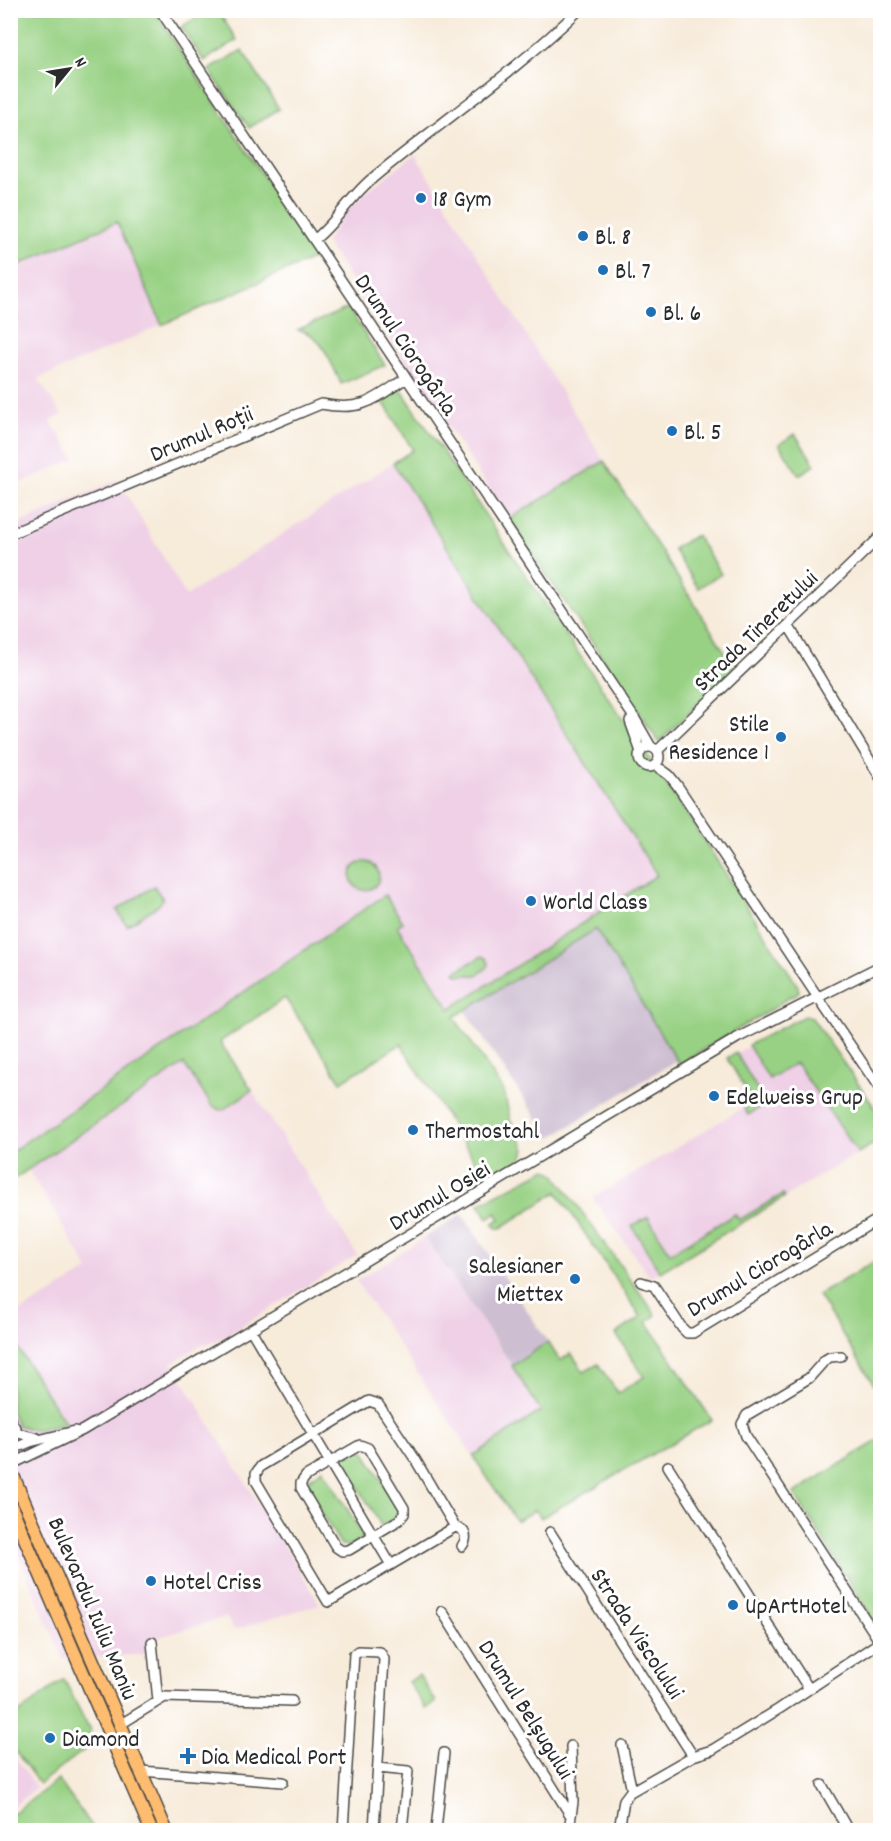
<svg xmlns="http://www.w3.org/2000/svg" width="891" height="1841" font-family="Dekko,sans-serif">
	<style>
		.built { fill: #efd0e6 }
		.industrial { fill: #cdbed2 }
		.green { fill: #98d184; stroke: #627e58; stroke-width: 1.5 }
		.lines { fill: none; stroke-linecap: round; stroke-linejoin: round }
		.minor-casing { stroke: #4a4845; stroke-width: 12 }
		.major-casing { stroke: #4a4845; stroke-width: 15 }
		.minor { stroke: #fff; stroke-width: 9 }
		.major { stroke: #fdbc70; stroke-width: 12 }
		.poi-dot { fill: #1f6fb2; stroke: #fff; stroke-width: 2 }
		.labels { text-anchor: middle; stroke-width: 6; stroke-linejoin: round; paint-order: stroke }
		.poi-label { font-size: 24px; fill: #2b2b2b; stroke: #fff; text-anchor: start }
		.street-label { font-size: 24px; fill: #2b2b2b; stroke: #fff }
	</style>
	<rect width="100%" height="100%" fill="#fff"/>
	<filter id="ink" filterUnits="userSpaceOnUse"><feTurbulence type="fractalNoise" baseFrequency=".0167" numOctaves="2"/><feDisplacementMap in="SourceGraphic" scale="12" xChannelSelector="R" yChannelSelector="G"/><feConvolveMatrix kernelMatrix="1 2 1 2 8 2 1 2 1" color-interpolation-filters="sRGB"/></filter>
	<filter id="wash" filterUnits="userSpaceOnUse"><feTurbulence type="fractalNoise" baseFrequency=".008" numOctaves="4" result="noise"/><feDisplacementMap in="SourceGraphic" scale="24" xChannelSelector="R" yChannelSelector="G"/><feGaussianBlur stdDeviation="1.35" result="paint"/><feColorMatrix in="noise" values="0 0 0 0 0 0 0 0 0 0 0 0 0 0 0 0 0 1.4 0 .05"/><feComposite in="paint" operator="in"/></filter>
	<g filter="url(#wash)">
		<rect width="100%" height="100%" fill="#f7ebda"/>
		<!-- built -->
		<path class="built" d="M415 154 604 461 509 519 326 242 346 212 370 189Z
			M117 221 162 325 38 379 62 415 50 421 75 459 11 487V268Z
			M393 463 658 875 450 1009 396 926 402 922 385 896 11 1152V527L118 480 186 596Z
			M804 1016 812 1018 880 1115V1140L650 1277 593 1198 752 1102 727 1058Z
			M184 1064 212 1106 216 1109H224L252 1090 357 1255 216 1342 201 1345 172 1363 320 1604 234 1630 226 1617 154 1639 156 1654 63 1658 15 1548 11 1550 10 1410 17 1425 33 1430 65 1424 11 1336V1296L21 1312 89 1270 28 1169Z
			M425 1237 541 1411 473 1456 356 1281Z
			M11 1752 37 1788 11 1808Z"/>
		<!-- industrial -->
		<path class="industrial" d="M596 929 677 1060 550 1138 465 1011Z
			M462 1214 548 1342 512 1366 425 1237Z"/>
		<!-- green -->
		<path class="green" d="M11 10 154 11 317 257 162 325 117 222 11 268Z
			M207 11H218L237 40 204 61 181 27Z
			M242 50 279 109 249 128 209 70Z
			M348 308 385 365 341 384C332 365 321 331 297 330Z
			M398 385 700 834 798 986 799 992 792 997 790 996 774 1008 679 1064 596 929 454 1017 504 1091 510 1119 525 1149 522 1160 488 1182 401 1044 341 1082 285 998 220 1042 252 1090 224 1109 220 1110 212 1106 184 1064 11 1181V1152L385 895 403 922 397 926 450 1009 657 875 393 463 413 450 380 397Z
			M795 434 815 465 799 475 779 444Z
			M604 461 735 668 659 742 509 519Z
			M696 535 721 574 698 588 673 549Z
			M351 876a14 14 0 1 1 28 0a14 14 0 1 1-28 0Z
			M154 886 163 899 159 905 127 926 117 910Z
			M482 956 486 958 489 964 487 968 477 975H458L455 972Z
			M804 1016 812 1018 880 1115V1140L858 1153 796 1063 769 1079 748 1045Z
			M736 1053 766 1104 748 1115 744 1108 753 1102 727 1058Z
			M546 1169 554 1173 656 1315 647 1322 712 1420 541 1518 535 1510 516 1521 473 1456 541 1411 512 1366 548 1342 560 1361 571 1353 584 1372 598 1364 618 1393 644 1377 616 1334 641 1317 557 1192 501 1228H496L492 1224 500 1219 496 1213 488 1218 479 1204Z
			M783 1194 785 1197 660 1272 632 1226 648 1217 670 1253 735 1214 739 1220Z
			M880 1258V1385L876 1388 818 1295Z
			M10 1336 66 1424 33 1430 17 1425 11 1410Z
			M880 1439V1631L794 1493Z
			M357 1449 364 1451 400 1510 396 1518 382 1527 341 1458Z
			M323 1469 364 1537 350 1546 341 1545 305 1486 306 1481Z
			M419 1675 436 1702 426 1709 408 1682Z
			M64 1679 90 1731 88 1747 39 1784 11 1745V1719Z
			M58 1780 95 1830H11V1815Z"/>
	</g>
	<g filter="url(#ink)">
		<g class="lines">
			<!-- minor casing -->
			<g class="minor-casing">
				<path id="minor" d="M160 10 635 719 651 747
					M314 240C337 222 351 195 374 177 442 121 515 72 579 10
					M10 534 321 404C363 412 373 400 406 378
					M788 625 880 777
					M630 721 641 752
					M639 757a10 10 0 1 1 20 0a10 10 0 1 1-20 0Z
					M657 751 880 537
					M655 765 669 775 677 785 821 1002 880 1089
					M641 1282 654 1286 682 1328 687 1333H693L880 1218
					M251 1330 391 1565
					M841 1356 830 1357 825 1360 809 1378 747 1415 742 1424 746 1436 880 1642
					M10 1419 18 1433 37 1438
					M360 1445 368 1448 404 1508V1514L399 1520 349 1550 342 1551 336 1547 301 1488V1483L306 1476Z
					M10 1450 30 1442 75 1431
					M10 1465 83 1430 737 1038 880 966
					M668 1466 809 1689
					M455 1527 415 1459 378 1404 369 1401 261 1466 256 1473V1481L328 1602 455 1527C466 1529 468 1538 462 1546
					M550 1532 693 1756
					M442 1611 571 1816
					M152 1642 158 1701
					M121 1724 165 1697 292 1701
					M622 1745 632 1791
					M378 1768 408 1771 402 1830
					M141 1771 283 1782
					M822 1785 848 1830
					M343 1830 354 1654 358 1651 380 1652 384 1659 374 1830
					M436 1830 444 1753
					M569 1830 573 1802 571 1746
					M619 1830 624 1800 630 1792 693 1756 712 1750 779 1709 880 1642"/>
			</g>
			<!-- major casing -->
			<g class="major-casing">
				<path id="major" d="M10 1469 166 1830
					M10 1504 151 1830"/>
			</g>
			<!-- minor -->
			<use href="#minor" class="minor"/>
			<!-- major -->
			<use href="#major" class="major"/>
		</g>
	</g>
	<!-- markers -->
	<g class="poi-dot">
		<circle cx="421" cy="198" r="6"/>
		<circle cx="583" cy="236" r="6"/>
		<circle cx="603" cy="270" r="6"/>
		<circle cx="651" cy="312" r="6"/>
		<circle cx="672" cy="431" r="6"/>
		<circle cx="781" cy="737" r="6"/>
		<circle cx="531" cy="901" r="6"/>
		<circle cx="714" cy="1096" r="6"/>
		<circle cx="413" cy="1130" r="6"/>
		<circle cx="575" cy="1279" r="6"/>
		<circle cx="151" cy="1581" r="6"/>
		<circle cx="733" cy="1605" r="6"/>
		<circle cx="50" cy="1738" r="6"/>
		<path d="M185 1747h6v6h6v6h-6v6h-6v-6h-6v-6h6z"/>
	</g>
	<g class="labels">
		<!-- poi labels -->
		<g class="poi-label">
			<text x="433" y="206">18 Gym</text>
			<text x="595" y="244">Bl. 8</text>
			<text x="615" y="278">Bl. 7</text>
			<text x="663" y="320">Bl. 6</text>
			<text x="684" y="439">Bl. 5</text>
			<text x="769" y="731" text-anchor="end">Stile<tspan x="769" dy="28">Residence 1</tspan></text>
			<text x="543" y="909">World Class</text>
			<text x="726" y="1104">Edelweiss Grup</text>
			<text x="425" y="1138">Thermostahl</text>
			<text x="563" y="1273" text-anchor="end">Salesianer<tspan x="563" dy="28">Miettex</tspan></text>
			<text x="163" y="1589">Hotel Criss</text>
			<text x="745" y="1613">UpArtHotel</text>
			<text x="62" y="1746">Diamond</text>
			<text x="201" y="1764">Dia Medical Port</text>
		</g>
		<!-- street labels -->
		<g class="street-label">
			<text transform="translate(407 344) rotate(56)" y="8">Drumul Ciorogârla</text>
			<text transform="translate(201 433) rotate(-23)" y="8">Drumul Roții</text>
			<text transform="translate(755 630) rotate(-44)" y="8">Strada Tineretului</text>
			<text transform="translate(439 1195) rotate(-31)" y="8">Drumul Osiei</text>
			<text transform="translate(759 1268) rotate(-31)" y="8">Drumul Ciorogârla</text>
			<text transform="translate(94 1608) rotate(67)" y="8">Bulevardul Iuliu Maniu</text>
			<text transform="translate(638 1633) rotate(57)" y="8">Strada Viscolului</text>
			<text transform="translate(527 1709) rotate(58)" y="8">Drumul Belșugului</text>
		</g>
	</g>
	<!-- margin -->
	<rect width="891" height="1841" fill="none" stroke="#fff" stroke-width="36"/>
	<!-- north arrow -->
	<g transform="translate(69 69) rotate(60)" stroke="#ffffff" stroke-width="4.5" paint-order="stroke">
	<path d="M0-4.5L10 22L0 15L-10 22Z" fill="#2b2b2b"/>
	<text y="-9" font-size="16" font-weight="bold" text-anchor="middle" fill="#2b2b2b">N</text>
	</g>
</svg>
